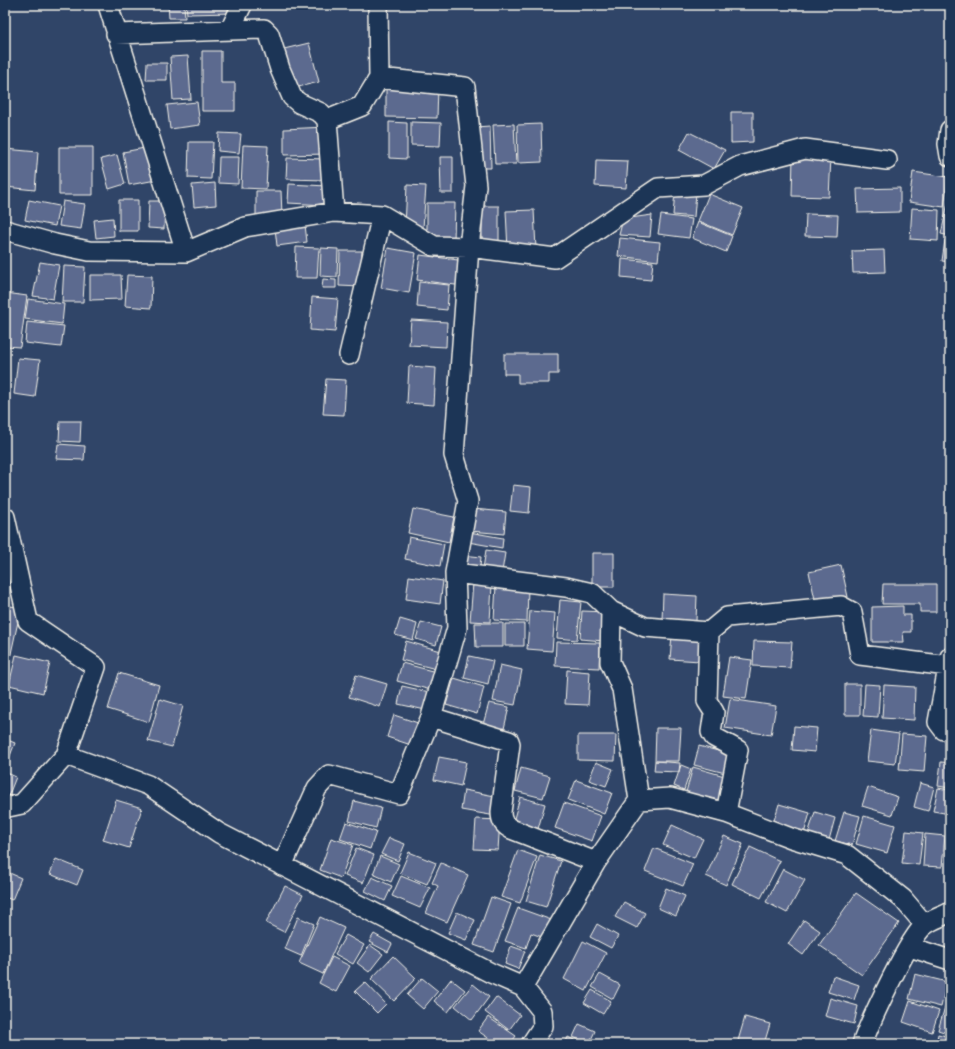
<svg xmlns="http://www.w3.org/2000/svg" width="955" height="1049" font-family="'Shantell Sans',sans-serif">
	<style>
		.building { fill: #5c6b8f; stroke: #f4f1e8 }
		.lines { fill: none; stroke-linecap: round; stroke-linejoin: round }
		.minor-casing { stroke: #f4f1e8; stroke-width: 22 }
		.minor { stroke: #1d3557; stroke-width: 19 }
	</style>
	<rect width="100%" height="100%" fill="#304568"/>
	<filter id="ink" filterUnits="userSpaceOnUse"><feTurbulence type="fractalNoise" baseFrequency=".025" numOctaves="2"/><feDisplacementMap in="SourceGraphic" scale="8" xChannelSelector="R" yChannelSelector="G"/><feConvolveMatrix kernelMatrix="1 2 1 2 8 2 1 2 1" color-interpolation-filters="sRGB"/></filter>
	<g filter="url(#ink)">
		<!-- building -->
		<path class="building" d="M168 5H184L185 18H169Z
			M186 5H232V13L187 14Z
			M309 43 319 82 294 88 284 49Z
			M202 51H221V83H235V111H202Z
			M188 56 191 99 173 100 170 57Z
			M147 63H167V80H146Z
			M386 86 438 87 437 118 386 117Z
			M197 102 200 125 170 129 167 105Z
			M731 112H753V142L731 143Z
			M389 122 407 123V159L389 158Z
			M411 122 441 123 440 146 411 145Z
			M514 124 516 164H495L493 125Z
			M541 124 542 162 518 163 517 125Z
			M490 126 491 168H476L475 127Z
			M326 127 327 154 284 155V129Z
			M689 132 725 150 714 169 679 150Z
			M219 133 241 134 239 153 218 151Z
			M189 142H213L211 179 188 178Z
			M243 145 268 146 266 189 241 188Z
			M59 147H93V195H59Z
			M150 147 156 180 129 185 123 152Z
			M5 149 38 152 35 190 5 187Z
			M117 155 125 184 109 189 101 159Z
			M793 156 831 157 829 197 792 196Z
			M219 157H239L238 184 218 183Z
			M440 157H453V193H441Z
			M287 158 327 159V180L286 179Z
			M596 160 628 161 626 188 595 186Z
			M913 172 948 177 944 207 909 202Z
			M215 183 216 205 194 207 192 185Z
			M289 184 327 186 326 205 288 203Z
			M407 185 426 186 423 228 405 227Z
			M900 188V212L858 213 857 189Z
			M256 191H281L282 215 256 216Z
			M675 191 696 193 694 217 673 215Z
			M709 194 743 208 732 235 698 221Z
			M950 194V236L941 234Z
			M29 200 59 206 55 226 25 220Z
			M119 200H138V231H119Z
			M63 201 85 204 81 229 59 226Z
			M149 201H165L164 229 148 228Z
			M427 203H455L454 241 427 240Z
			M482 206H499V241H482Z
			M912 208 939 210 938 241 910 239Z
			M534 210 536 249 508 250 506 211Z
			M806 214 838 215 837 237 805 236Z
			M652 215 650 237 619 235 623 219Z
			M661 215 692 219 689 238 658 234Z
			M113 218 114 236 96 238 94 220Z
			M698 222 732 236 726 252 692 238Z
			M305 225 307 242 277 246 275 228Z
			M620 238 660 242 658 261 618 256Z
			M945 240 950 241V262L942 261Z
			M296 247 319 248 317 278H295Z
			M321 248 338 249 337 277 320 276Z
			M388 248 416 253 409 293 381 288Z
			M884 250 885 272 853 273 852 251Z
			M340 251H362L361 287 339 286Z
			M420 255 466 261 463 286 417 280Z
			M622 259 653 262 651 280 621 277Z
			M40 262 59 265 53 299 33 296Z
			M64 266 85 267 83 302H62Z
			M90 275H121L122 299 90 300Z
			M127 275 152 276 151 308 125 306Z
			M323 279 336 280V288H322Z
			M419 282 449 285 447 310 417 307Z
			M6 293 27 296 20 347 5 346Z
			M312 297 338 299 335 332 310 330Z
			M28 299 64 304 62 324 25 319Z
			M411 320 447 322 446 347 409 345Z
			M27 322 64 326 61 347 25 343Z
			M504 354H558V374H549V383H518V374H504Z
			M18 358 40 360 35 397 14 394Z
			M409 366 436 368 434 405 407 403Z
			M326 379 346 380 344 415 323 414Z
			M60 421H81L80 442 59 441Z
			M58 444 85 446 84 460 56 459Z
			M513 485 531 487 529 513 510 511Z
			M413 509 454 517 449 542 408 533Z
			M473 509 506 512 504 534 471 531Z
			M469 532 503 538 502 548 468 542Z
			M409 537 444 544 440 566 405 559Z
			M486 550 505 553 501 578 482 575Z
			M592 553H614V587H592Z
			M463 555 481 557 479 576 461 573Z
			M841 565 848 597 816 604 809 572Z
			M409 576 443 581 440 604 406 599Z
			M473 583 492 584 490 622 470 621Z
			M883 584H936V612H920V604H882Z
			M496 585 528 587 527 622 494 620Z
			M663 594 697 596 696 621 662 620Z
			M560 600 581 602 577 640 557 638Z
			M5 605 21 608 5 681Z
			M903 606V615H911V632H903L904 642H872V607Z
			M530 611 555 613 552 651 527 649Z
			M582 611 606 612 604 641 580 639Z
			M400 619 417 624 413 640 395 635Z
			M421 622 441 627 436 645 416 639Z
			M475 623H503V647H476Z
			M505 624H524V646H505Z
			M672 635 702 637 700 661 670 659Z
			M406 641 441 651 436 669 401 660Z
			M754 641 792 642 790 668 753 666Z
			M556 642 600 643 599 668 555 666Z
			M16 655 50 663 43 693 9 685Z
			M469 656 493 661 488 684 464 678Z
			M729 657 752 660 746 699 723 696Z
			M402 663 436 672 431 690 397 681Z
			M500 665 522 670 515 705 493 701Z
			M567 670 590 672 588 705 565 704Z
			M119 673 159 685 149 722 108 709Z
			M356 675 387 684 380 707 349 697Z
			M454 678 484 687 477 714 446 705Z
			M845 684H860V715H845Z
			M865 684 880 685 878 717 863 716Z
			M884 685 915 687 914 720 882 718Z
			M402 686 434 693 430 711 398 704Z
			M160 699 183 706 172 747 148 741Z
			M730 699 776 706 771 735 725 728Z
			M489 703 509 707 503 733 482 728Z
			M394 715 418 723 411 745 387 737Z
			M794 726 817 728 815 752 792 750Z
			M656 728H681L679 761H655Z
			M871 730 899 734 895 764 867 761Z
			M902 734 927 736 924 772 899 770Z
			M578 735H616L615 761 578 760Z
			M5 739 15 743 8 761 5 760Z
			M699 746 734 755 729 774 694 765Z
			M439 757 466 762 461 786 434 780Z
			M655 761 680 763 679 772 654 771Z
			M596 762 613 769 606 786 589 780Z
			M941 762 950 763V788L938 786Z
			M681 765 691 769 684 790 674 786Z
			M693 767 728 777 721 802 686 792Z
			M521 768 550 776 543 798 515 791Z
			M5 772 16 777 8 797 5 796Z
			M576 780 612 793 604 814 568 800Z
			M920 783 934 787 928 811 914 807Z
			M868 787 898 797 892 815 862 806Z
			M938 788 950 790V814L933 811Z
			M464 790 500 797 496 816 461 810Z
			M520 797 545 804 538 829 513 822Z
			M116 800 142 808 129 848 103 840Z
			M354 801 381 808 376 828 349 821Z
			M564 803 601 816 592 841 555 828Z
			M779 804 810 813 803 837 772 827Z
			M815 812 835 818 829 840 808 834Z
			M844 812 860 816 852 845 835 841Z
			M864 816 895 825 887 853 856 844Z
			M476 819 500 820 498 850 474 849Z
			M346 822 376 832 370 849 340 839Z
			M672 825 703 839 694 858 663 845Z
			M906 831 923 833 919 865 902 863Z
			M925 834 945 836 942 867 923 866Z
			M724 836 743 844 726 885 706 876Z
			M331 838 353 845 341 878 320 870Z
			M389 838 405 844 398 861 381 854Z
			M750 847 780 861 761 898 732 884Z
			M356 848 374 855 363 883 345 876Z
			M654 848 693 864 683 886 645 871Z
			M518 850 537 857 520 903 501 897Z
			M409 852 436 863 427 884 400 873Z
			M540 855 561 861 546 907 526 901Z
			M380 856 399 864 391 882 373 874Z
			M56 859 83 870 77 885 50 874Z
			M441 863 468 875 447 922 426 913 438 886 432 883Z
			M783 869 805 880 787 913 766 902Z
			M5 871 21 878 12 900 5 897Z
			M401 876 430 888 420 908 392 896Z
			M372 877 392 886 385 901 365 891Z
			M285 886 303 895 284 932 266 923Z
			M666 888 685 896 676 916 658 908Z
			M856 893 899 923 862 975 819 945Z
			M491 897 511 904 494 952 474 945Z
			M624 902 645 913 637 928 615 917Z
			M518 908 557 922 550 940 531 933 526 948 505 941Z
			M457 912 475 920 466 940 448 933Z
			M298 917 314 924 301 956 285 949Z
			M320 917 344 928 323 974 299 963Z
			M804 920 820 931 803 955 788 944Z
			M597 924 618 936 611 948 590 937Z
			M374 934 392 944 388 952 369 942Z
			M346 935 364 945 353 964 335 954Z
			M583 941 606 953 586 991 564 979Z
			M370 945 383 954 369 972 357 963Z
			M511 946 525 951 518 969 505 964Z
			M393 956 416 978 394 1001 371 979Z
			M332 957 350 966 336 992 319 983Z
			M600 974 620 985 613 999 592 987Z
			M915 974 947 982 941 1007 909 999Z
			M833 976 859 985 854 1000 828 992Z
			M422 978 438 991 423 1009 407 995Z
			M451 979 465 990 448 1012 434 1001Z
			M365 982 386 1004 377 1013 355 991Z
			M473 984 489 997 472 1020 455 1006Z
			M592 990 611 1001 603 1014 584 1003Z
			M496 997 520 1015 509 1030 485 1012Z
			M948 997 950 998V1034L938 1030Z
			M830 998 858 1006 854 1024 825 1016Z
			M910 1001 939 1011 932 1032 903 1022Z
			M488 1017 516 1036 510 1044H497L478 1031Z
			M745 1017 770 1024 764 1044H737Z
			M579 1024 595 1031 589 1044 573 1037Z
			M938 1034 950 1037V1044H936Z
			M568 1037 582 1044H565Z"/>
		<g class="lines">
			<!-- minor casing -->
			<g class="minor-casing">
				<path id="minor" d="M108 5 186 252
					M230 30 242 5
					M116 34 264 29 269 34 280 69 292 97 299 103 321 113 327 120 334 212
					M327 120 362 106 379 78
					M950 130 948 144 950 156
					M5 230 55 244 89 251 186 252 245 227 334 212 382 215 434 246 469 247 555 258 658 188 704 185 740 166 805 149 887 160
					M349 355 382 215
					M5 517 28 621 96 667 66 755 148 785 219 833 491 973 523 987 542 1011 543 1026 531 1044
					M455 573 566 587 592 593 611 611 645 627 709 632 727 617 841 606 852 612 860 655 948 666
					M611 611 610 662 622 689 639 800 670 798 726 813 791 838 847 855 903 899 925 925
					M709 632 707 701 714 712 711 732 714 737 738 750 726 813
					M950 657 938 722 944 730H950
					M431 717 509 741 510 744 501 812C501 821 504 825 511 829L596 862
					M5 805 8 807 22 804 66 755
					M282 866 317 788 329 775 399 794 431 717 457 628 455 573 468 501 454 455 469 247 476 186 465 87 379 78 378 5
					M910 947 950 960
					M523 987 596 862 639 800
					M862 1044C870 1022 909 937 925 925 932 919 942 917 950 912"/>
			</g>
			<!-- minor -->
			<use href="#minor" class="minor"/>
		</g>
	</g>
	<!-- margin -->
	<rect width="955" height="1049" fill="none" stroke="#1d3557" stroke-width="20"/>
	<rect x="10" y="10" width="935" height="1029" fill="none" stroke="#f4f1e8" stroke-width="1.5" filter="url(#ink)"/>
</svg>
